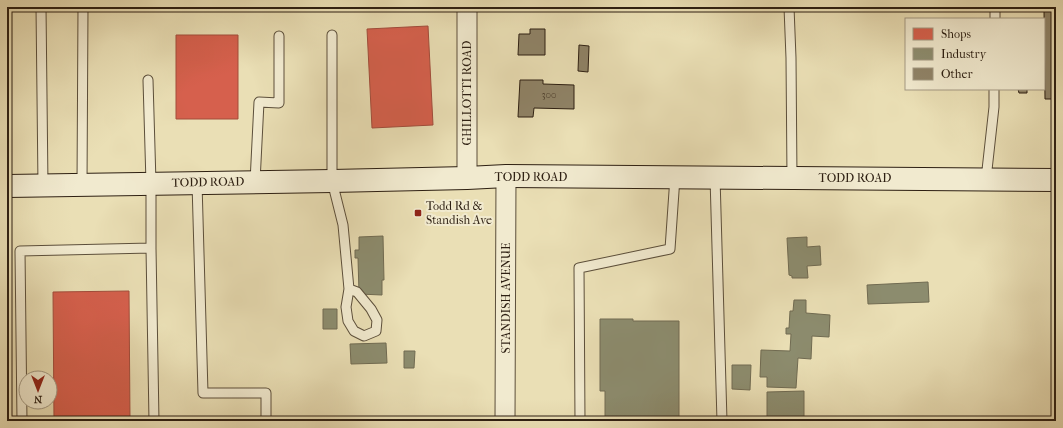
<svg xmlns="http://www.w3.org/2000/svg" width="1063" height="428" font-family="'IM FELL French Canon',serif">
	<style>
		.shops { fill: #d6604d; stroke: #a34c3b }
		.industry { fill: #8c8c6e; stroke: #706b52 }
		.building { fill: #8f8367; stroke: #2d1f12 }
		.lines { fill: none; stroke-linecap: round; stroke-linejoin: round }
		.lane-casing { stroke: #5c4f3b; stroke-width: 11 }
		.street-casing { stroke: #5c4f3b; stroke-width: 21 }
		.secondary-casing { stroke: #2d1f12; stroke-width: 24 }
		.lane { stroke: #f1eacf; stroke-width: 9 }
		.street { stroke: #f1eacf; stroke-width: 19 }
		.secondary { stroke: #f1eacf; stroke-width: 22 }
		.poi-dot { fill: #8f2418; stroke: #f1eacf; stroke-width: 1.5 }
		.labels { text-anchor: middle; stroke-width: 4; stroke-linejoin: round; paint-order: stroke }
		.number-label { font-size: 10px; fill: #463827 }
		.street-label { font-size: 12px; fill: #2d1f12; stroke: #f1eacf }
		.poi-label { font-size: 12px; fill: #2d1f12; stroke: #f1eacf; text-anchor: start }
	</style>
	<rect width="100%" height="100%" fill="#eadfb5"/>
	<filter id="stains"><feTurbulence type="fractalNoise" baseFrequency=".005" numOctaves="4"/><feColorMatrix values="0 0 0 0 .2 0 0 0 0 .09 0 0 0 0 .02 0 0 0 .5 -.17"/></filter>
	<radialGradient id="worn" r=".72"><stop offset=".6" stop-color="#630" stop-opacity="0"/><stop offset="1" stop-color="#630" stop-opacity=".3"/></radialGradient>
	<!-- shops -->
	<path class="shops" d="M428 26 433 125 372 128 367 29Z
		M176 35H238V119H176Z
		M129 291 130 421H54L53 292Z"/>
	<!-- industry -->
	<path class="industry" d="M383 236 384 280H382V295L359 294 358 258H355V250H359V237Z
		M807 237V247L820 246 821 265 807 266 808 278H792V276L789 275 787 238Z
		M928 282 929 302 868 304 867 285Z
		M794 300H806V313L830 315 829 337 812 336 811 359 798 358 796 388 767 387V377H760L761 350 790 351 791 334H786V328H789L790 311H793Z
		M323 309H337V329H323Z
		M600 319H633V321H679V421H605V391H600Z
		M386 343 387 363 351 364 350 344Z
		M404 351H415L414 368H404Z
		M732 365H751L750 390 732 389Z
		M804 391V417H767V392Z
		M924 418V421H904V419Z"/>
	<!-- building -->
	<path class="building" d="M497 7H544V10Z
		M1056 10V99H1045L1044 11Z
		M530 29H545V55H518L519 34H530Z
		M579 45 589 46 588 72 578 71Z
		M520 80H543V84L574 85V109L534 108 533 117H518Z
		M1018 89H1027V93H1019Z"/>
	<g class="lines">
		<!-- lane casing -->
		<g class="lane-casing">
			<path id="lane" d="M41 7 43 186
				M789 7 791 58 792 178
				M995 19V7
				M332 35V181L343 225 349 289 346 307 348 321 354 331 364 336 376 331 377 320 371 309 357 292 349 289
				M715 177 722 421
				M986 179 994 107V89
				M255 182 259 102 279 103V36
				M197 183 203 393H266V421
				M82 185 83 7
				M151 248 154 421
				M22 421 20 251 151 248V183L148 80
				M580 421 579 268 670 249 675 177"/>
		</g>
		<!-- street casing -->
		<g class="street-casing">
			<path id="street" d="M467 7V178
				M505 421 506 176"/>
		</g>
		<!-- secondary casing -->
		<g class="secondary-casing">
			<path id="secondary" d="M7 186 332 181 467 178 506 176 1056 180"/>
		</g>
		<!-- lane -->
		<use href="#lane" class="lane"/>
		<!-- street -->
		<use href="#street" class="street"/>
		<!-- secondary -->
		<use href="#secondary" class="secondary"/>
	</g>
	<!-- markers -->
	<rect class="poi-dot" x="414" y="209" width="8" height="8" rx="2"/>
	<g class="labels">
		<!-- number labels -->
		<g class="number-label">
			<text x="549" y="98">300</text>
		</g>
		<!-- street labels -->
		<g class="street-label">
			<text transform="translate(467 93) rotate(-90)" y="4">GHILLOTTI ROAD</text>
			<text x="531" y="181">TODD ROAD</text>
			<text x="855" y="182">TODD ROAD</text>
			<text transform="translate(208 182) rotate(-1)" y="4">TODD ROAD</text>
			<text transform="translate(506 298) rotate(-90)" y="4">STANDISH AVENUE</text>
		</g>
		<!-- poi labels -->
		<g class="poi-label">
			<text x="426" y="210">Todd Rd &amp;<tspan x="426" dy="14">Standish Ave</tspan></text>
		</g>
	</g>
	<!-- margin -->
	<rect width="1063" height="428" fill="none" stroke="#eadfb5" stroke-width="24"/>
	<rect x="8" y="8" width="1047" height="412" fill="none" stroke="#2d1f12" stroke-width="2"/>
	<rect x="12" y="12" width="1039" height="404" fill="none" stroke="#2d1f12"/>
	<!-- legend -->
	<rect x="905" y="18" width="140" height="72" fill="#f1eacf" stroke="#a39983"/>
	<rect x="913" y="28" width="20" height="12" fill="#d6604d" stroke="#a39983"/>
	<text x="941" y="38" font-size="12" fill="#2d1f12">Shops</text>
	<rect x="913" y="48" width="20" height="12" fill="#8c8c6e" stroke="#a39983"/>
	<text x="941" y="58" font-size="12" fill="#2d1f12">Industry</text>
	<rect x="913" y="68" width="20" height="12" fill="#8f8367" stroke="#a39983"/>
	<text x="941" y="78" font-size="12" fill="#2d1f12">Other</text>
	<!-- north arrow -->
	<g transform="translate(38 390) rotate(180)"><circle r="19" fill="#f1eacf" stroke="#a39983"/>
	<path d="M0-3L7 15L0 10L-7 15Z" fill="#8f2418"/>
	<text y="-6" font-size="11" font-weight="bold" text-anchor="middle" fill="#2d1f12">N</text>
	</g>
	<rect width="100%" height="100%" filter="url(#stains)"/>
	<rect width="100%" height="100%" fill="url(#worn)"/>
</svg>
